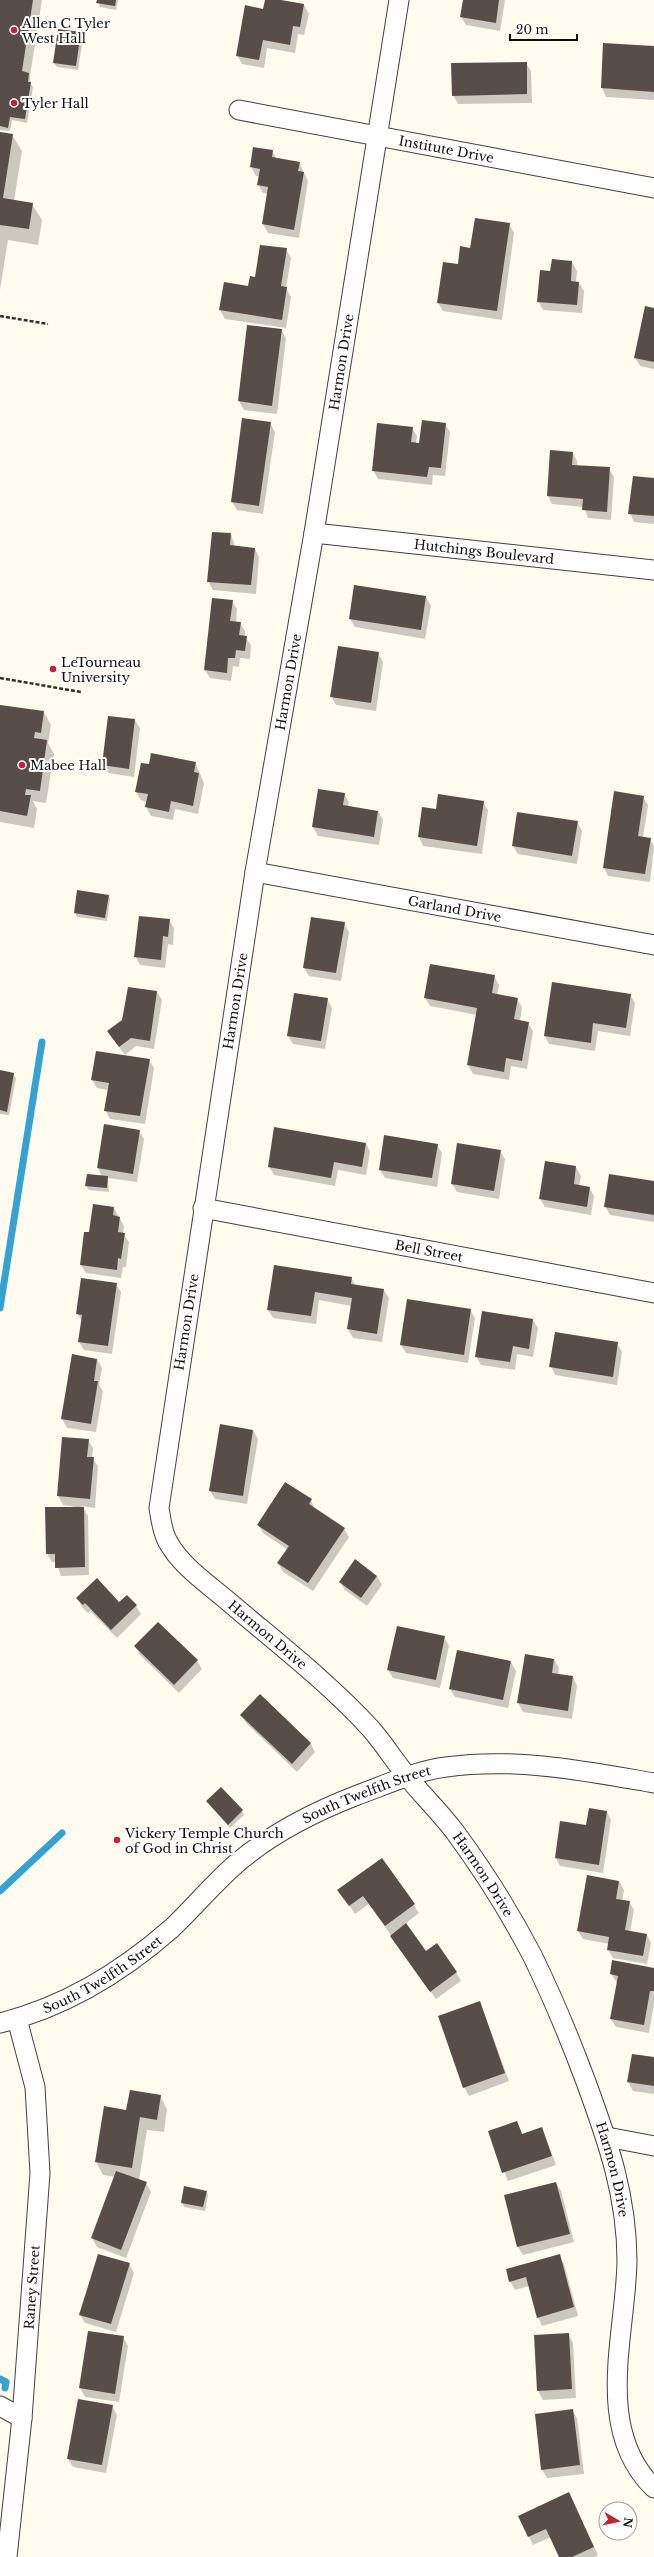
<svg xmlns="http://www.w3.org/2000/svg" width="654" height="2557" font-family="'Libre Baskerville',serif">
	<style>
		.shadow { fill: #0003 }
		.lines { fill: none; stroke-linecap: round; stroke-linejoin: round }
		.stream { stroke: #37a1d1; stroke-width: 7 }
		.building { fill: #574e4a }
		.minor-casing { stroke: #414141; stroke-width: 21 }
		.path { stroke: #303030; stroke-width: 2.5; stroke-dasharray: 4 2; stroke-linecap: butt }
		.minor { stroke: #fff; stroke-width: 19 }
		.poi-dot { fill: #c22237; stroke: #fff; stroke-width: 1.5 }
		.labels { text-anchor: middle; stroke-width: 4; stroke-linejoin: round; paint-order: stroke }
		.poi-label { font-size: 13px; fill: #0e0e0e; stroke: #fff; text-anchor: start }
		.street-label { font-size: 13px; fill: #0e0e0e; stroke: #fff }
	</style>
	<rect width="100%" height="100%" fill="#fffbef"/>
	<!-- shadow -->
	<path class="shadow" d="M0 0H42L30 76V83L33 87 27 123 12 120 10 131 0 130Z
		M98 0H118L116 10 100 7Z
		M266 0 304 5 309 14 304 35 298 34 295 53 267 48 264 68 242 64 237 55 264 10Z
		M464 0H505L500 31 466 25 461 17Z
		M59 30 81 33 83 37 78 70 57 67 54 63Z
		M604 44 654 47V100L606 97 602 88Z
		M526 63 531 71 532 103 458 104 453 95Z
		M0 133 12 135 22 151 14 201 32 204 42 220 38 245 8 240 0 290Z
		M272 151 277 159 299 162 308 181 299 238 268 233 263 224 268 194 263 193 258 185 260 176H256L251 167Z
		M509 224 514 233 502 320 443 311 438 303 459 265 471 249Z
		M286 249 291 258 286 288 291 297 286 328 225 319 220 310 249 287Z
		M572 262 577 271 576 283H579L584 291 582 313 543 310 538 301 551 272Z
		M654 309V369L640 366 635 358Z
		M281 330 286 338 277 414 244 410 239 401Z
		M270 423 275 432 263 514 237 510 232 502Z
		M445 424 450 432 445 476 433 475 432 485 378 479 373 470 412 428 417 436 416 443 420 444Z
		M573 453 577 461V466L609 468 614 477 611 520 588 518 584 507 552 504 548 496Z
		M654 479V524L634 522 630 513Z
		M231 534 235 547 255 549 259 557 256 594 213 590 208 581Z
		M426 597 431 606 425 639 355 627 350 619Z
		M232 601 237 609 236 622 240 623 245 631V637L251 645 250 659 240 658 239 667 233 666 231 681 210 678 205 670Z
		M378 653 383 662 376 711 336 705 331 696Z
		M0 706 44 712 51 725 48 743 54 754 46 803 33 801 37 809 34 828 0 822Z
		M135 720 140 728 134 777 108 773 103 765Z
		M195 762 204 783 198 814 175 809 173 820 151 816 146 807 147 802 141 800 136 792 150 765Z
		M319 790 344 794 349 802 348 807 378 811 383 820 379 845 318 836 313 827Z
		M643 797 648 805 643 837 650 839 654 846 650 882 608 876 604 868Z
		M483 802 488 810 482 854 423 846 419 837 423 808 437 810Z
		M577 822 582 831 577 864 518 854 513 846Z
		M108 895 110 899 107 921 77 917 75 913Z
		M169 920 174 928 173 945 168 944 165 968 140 965 135 956Z
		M344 923 349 932 341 981 309 976 304 968Z
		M494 976 499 985 497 995 517 999 522 1007 520 1021 528 1023 533 1031 527 1069 511 1066 509 1080 473 1074 468 1065 477 1015 430 1006 425 998Z
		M157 992 162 1000 154 1049 136 1046 125 1055 108 1032Z
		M630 995 635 1003 630 1036 598 1031 595 1051 549 1044 545 1036Z
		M327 999 332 1008 325 1049 293 1044 288 1036Z
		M149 1060 154 1068 145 1124 110 1119 105 1110 108 1090 97 1088 92 1080Z
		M0 1071 13 1074 16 1078 9 1115 0 1114Z
		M104 1125 139 1131 144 1139 137 1182 108 1178 109 1192 89 1190 86 1186 88 1175 102 1177 98 1168Z
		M366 1143 370 1152 366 1175 338 1170 335 1186 274 1175 269 1167Z
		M437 1145 442 1153 437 1187 385 1178 380 1170Z
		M500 1151 505 1159 499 1199 457 1192 452 1184Z
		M576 1167 581 1176 579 1186 589 1187 594 1196 591 1215 545 1207 540 1199Z
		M654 1182V1222L610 1215 605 1206Z
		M114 1208 124 1226 123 1234 129 1242 126 1267H123L121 1278 86 1273 81 1265 90 1234Z
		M351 1278 356 1286 384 1290 389 1298 382 1342 353 1338 348 1329 352 1306 319 1300 316 1324 273 1318 268 1310Z
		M116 1284 121 1292 112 1354 84 1350 79 1342 82 1321 77 1313Z
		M470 1310 475 1318 468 1363 406 1353 401 1345Z
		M533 1320 538 1328 533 1357 517 1354 515 1370 481 1365 476 1356Z
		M617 1343 622 1352 617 1385 555 1375 551 1366Z
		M97 1359 102 1368 99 1385 103 1391 96 1432 67 1428 62 1419Z
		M253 1430 258 1439 247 1504 215 1499 210 1491Z
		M63 1438 88 1440 93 1448 92 1458 98 1466 95 1508 82 1506 88 1516 89 1575 61 1576 56 1562H52L47 1554 81 1508 63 1505 58 1496Z
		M311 1500 315 1510 344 1529 349 1537 313 1591 283 1572 278 1563 288 1550 263 1533 258 1525Z
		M377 1576 382 1585 367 1606 345 1590 340 1582Z
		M78 1599 136 1606 141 1614 117 1638 90 1611 88 1613 82 1607Z
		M444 1637 449 1646 440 1688 393 1678 388 1670Z
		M135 1646 197 1661 202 1669 179 1693 140 1655Z
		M458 1651 511 1662 516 1671 508 1708 455 1697 450 1689Z
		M526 1655 554 1659 559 1668 558 1675 573 1677 577 1686 572 1719 523 1712 518 1703Z
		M260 1695 311 1744 315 1752 297 1772 246 1723 241 1715Z
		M207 1801 242 1811 244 1815 230 1828Z
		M607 1812 611 1820 603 1873 560 1866 556 1858 587 1826Z
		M382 1859 419 1913 405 1924 426 1952 456 1972 461 1981 436 1999 369 1904 355 1914 339 1890Z
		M619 1881 624 1890 622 1901 629 1902 634 1910 630 1932 647 1935 651 1943 647 1964 613 1958 608 1950 609 1944 583 1939 578 1931Z
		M654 1969V2003L649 2033 616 2027 611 2019 617 1983 611 1974Z
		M480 2002 509 2081 469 2096 464 2087Z
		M654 2058V2094L633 2091 628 2082Z
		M160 2096 167 2109 164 2132 147 2130 139 2180 146 2183 151 2192 126 2258 97 2247 92 2238 115 2177 103 2175 96 2162 127 2111Z
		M517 2122 523 2135 542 2128 556 2165 508 2181 489 2132Z
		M556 2183 561 2191 574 2242 523 2255 518 2247Z
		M206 2191 208 2195 205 2211 184 2207 182 2203Z
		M559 2255 564 2264 578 2316 542 2326 538 2317 529 2286 515 2290 510 2281Z
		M129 2264 134 2273 116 2332 85 2323 80 2315Z
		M89 2332 123 2337 128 2346 119 2402 85 2397 80 2388Z
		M568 2334 573 2343 576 2398 543 2400 538 2391 535 2336Z
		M112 2406 117 2415 106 2473 73 2467 68 2459Z
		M572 2410 577 2418 584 2474 547 2478 542 2470 536 2415Z
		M569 2494 598 2555 595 2557H560L551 2537 533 2545 519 2516Z"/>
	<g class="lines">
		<!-- stream -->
		<path class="stream" d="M0 1308 42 1042
			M0 1891 62 1833
			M0 2379 6 2382 5 2388"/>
	</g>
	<!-- building -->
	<path class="building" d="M0 0H33L22 71 29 73 28 82H31L25 119 10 117 8 128 0 126Z
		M97 0H116L115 6 96 3Z
		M265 0H281L304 4 300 27 293 26 290 45 263 40 259 60 236 56 245 5 263 9Z
		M463 0H499L496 23 460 17Z
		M58 29 81 32 76 66 53 63Z
		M603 43 654 46V92L601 88Z
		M527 62V94L452 96 451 63Z
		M0 132 13 134 3 198 33 203 29 229 0 225Z
		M253 147 273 150 272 157 300 162 298 171 304 172 294 230 262 224 268 187 257 185 260 169 250 167Z
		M475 218 510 223 497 311 437 303 443 262 458 264 460 246 470 248Z
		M260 245 287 248 281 286 287 287 282 320 219 310 224 282 248 286 250 276 255 277Z
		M552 259 572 261 571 281 579 282 577 305 537 302 540 270 550 271Z
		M645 306 654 308V362L634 358Z
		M247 325 282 329 272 406 238 401Z
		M242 418 271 422 259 506 231 502Z
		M422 420 446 423 441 468 429 467 427 477 372 471 377 423 413 427 411 442 419 443Z
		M550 450 573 452 572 465 610 467 607 512 582 510 583 499 547 496Z
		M633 476 654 478V516L628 514Z
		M212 532 231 533 230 545 255 548 251 585 207 582Z
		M354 585 426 596 421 630 349 619Z
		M212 598 233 600 230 621 241 622 239 635 247 636 245 651 236 650 235 658H228L227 673 204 670Z
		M338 646 379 652 371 703 330 697Z
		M0 705 44 711 41 733 35 732 34 738 47 740 40 791 26 789 25 795H31L27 816 0 811Z
		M108 716 135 719 129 769 102 765Z
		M151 753 196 762 194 772 199 773 193 806 171 801 169 812 145 807 148 794 135 792 141 763 149 764Z
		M318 789 345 793 343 805 378 811 374 837 312 827Z
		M614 791 644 796 638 836 651 838 645 874 603 868Z
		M438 794 484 801 477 846 418 837 422 807 436 809Z
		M517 812 578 821 572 856 512 846Z
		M77 890 109 895 105 918 74 913Z
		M139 916 170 919 168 937 163 936 161 960 134 957Z
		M311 917 345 922 336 973 303 968Z
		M430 964 495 975 492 993 518 998 514 1019 529 1022 522 1061 506 1058 504 1072 467 1065 477 1008 424 998Z
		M552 982 631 994 626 1028 593 1023 591 1043 544 1036Z
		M128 987 157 991 150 1041 131 1038 119 1047 107 1031 122 1020Z
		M294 993 328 998 321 1041 287 1036Z
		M96 1051 150 1059 140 1116 104 1111 109 1083 91 1080Z
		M0 1070 14 1073 7 1112 0 1110Z
		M104 1124 140 1130 133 1174 97 1168Z
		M274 1127 366 1143 362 1167 334 1162 331 1178 268 1167Z
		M384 1135 438 1144 432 1178 379 1170Z
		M457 1143 501 1150 494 1191 451 1184Z
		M545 1161 576 1166 574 1184 590 1187 587 1207 539 1199Z
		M87 1174 108 1176 107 1188 85 1186Z
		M609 1174 654 1181V1215L604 1207Z
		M93 1204 114 1207 113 1215 120 1217 118 1232 125 1233 121 1259 118 1258 117 1270 80 1265 84 1232H89Z
		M274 1265 352 1277 351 1284 384 1289 377 1334 347 1329 352 1298 315 1292 311 1316 267 1310Z
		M81 1278 117 1283 108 1346 78 1342 82 1315 76 1314Z
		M407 1299 471 1309 464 1355 400 1345Z
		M482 1311 533 1319 529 1349 513 1346 510 1362 475 1357Z
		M555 1332 618 1342 613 1377 549 1367Z
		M72 1354 97 1359 94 1381H98L91 1424 61 1419Z
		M220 1424 253 1430 243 1496 209 1491Z
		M62 1437 89 1439 87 1457H94L90 1499 57 1496Z
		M285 1482 312 1499 309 1504 345 1528 308 1583 277 1563 289 1546 257 1525Z
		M45 1507H84L85 1567 55 1568V1554H46Z
		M355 1559 377 1576 361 1598 339 1582Z
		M97 1578 119 1602 127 1595 137 1605 111 1630 85 1603 83 1605 76 1598Z
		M158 1622 198 1660 174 1685 134 1646Z
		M397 1626 445 1636 436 1680 387 1670Z
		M457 1650 511 1661 503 1700 449 1689Z
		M525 1654 554 1659 552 1673 573 1676 568 1711 517 1703Z
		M260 1694 311 1743 292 1764 240 1715Z
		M221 1787 243 1810 228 1825 206 1801Z
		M589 1808 607 1811 599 1865 555 1858 560 1821 586 1825Z
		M382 1858 415 1904 385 1926 363 1896 349 1906 337 1890Z
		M587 1875 619 1881 616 1899 630 1901 625 1930 647 1934 643 1956 607 1950 609 1937 577 1931Z
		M406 1923 426 1951 437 1943 457 1972 430 1992 390 1936Z
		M612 1960 654 1968V1991H650L644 2025 610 2019 618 1976 610 1974Z
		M480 2001 505 2073 463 2088 438 2016Z
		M632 2054 654 2057V2086L627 2082Z
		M130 2090 161 2095 157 2120 140 2117 132 2168 95 2162 104 2106 126 2110Z
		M517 2121 522 2134 542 2127 552 2156 502 2173 488 2131Z
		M116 2171 147 2182 121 2250 91 2238Z
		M556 2182 570 2234 517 2247 504 2195Z
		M184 2186 207 2191 203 2207 181 2203Z
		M98 2254 130 2263 111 2324 79 2315Z
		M560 2254 574 2307 537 2318 526 2277 509 2282 506 2269Z
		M88 2331 124 2336 115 2394 79 2388Z
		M569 2333 572 2389 537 2391 534 2335Z
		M78 2399 113 2405 102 2465 67 2459Z
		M573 2409 580 2465 541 2470 535 2414Z
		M569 2492 594 2547 572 2557H559L546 2529 528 2537 518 2516Z"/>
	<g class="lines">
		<!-- minor casing -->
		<g class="minor-casing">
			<g id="minor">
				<path id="s1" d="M399 0 314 533 255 872 159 1508C161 1519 162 1532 168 1542 181 1566 208 1584 229 1602 277 1643 328 1682 371 1729 384 1744 394 1760 406 1775 422 1795 440 1812 455 1832 483 1870 510 1913 532 1955 552 1996 570 2039 586 2082 608 2142 627 2196 627 2261 626 2334 593 2429 654 2488"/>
				<path id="s2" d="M239 110 654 188"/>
				<path id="s3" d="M314 533 654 570"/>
				<path id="s4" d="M255 872 654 945"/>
				<path id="s5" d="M203 1208 654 1293"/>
				<path id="s6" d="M0 2023C65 2007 122 1972 172 1928 194 1907 214 1883 237 1863 271 1834 314 1812 355 1796 385 1785 415 1771 446 1767 516 1757 585 1771 654 1783"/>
				<path d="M607 2137 654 2146"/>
				<path d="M0 2406 22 2418"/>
				<path id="s7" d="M7 2557 22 2418 40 2173 35 2087 17 2019"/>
			</g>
		</g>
		<!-- path -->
		<path class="path" d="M0 316 48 324
			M0 678 81 692"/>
		<!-- minor -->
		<use href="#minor" class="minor"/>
	</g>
	<!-- markers -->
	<g class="poi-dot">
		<circle cx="14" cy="30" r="4"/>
		<circle cx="14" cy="103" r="4"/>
		<circle cx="53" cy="669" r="4"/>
		<circle cx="22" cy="765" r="4"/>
		<circle cx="117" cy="1840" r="4"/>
	</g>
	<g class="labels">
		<!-- poi labels -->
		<g class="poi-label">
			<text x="22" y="28">Allen C Tyler<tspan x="22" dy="15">West Hall</tspan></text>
			<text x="22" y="108">Tyler Hall</text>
			<text x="61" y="667">LeTourneau<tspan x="61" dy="15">University</tspan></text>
			<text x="30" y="770">Mabee Hall</text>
			<text x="125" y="1838">Vickery Temple Church<tspan x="125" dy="15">of God in Christ</tspan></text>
		</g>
		<!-- street labels -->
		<g class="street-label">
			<text dy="5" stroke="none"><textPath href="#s2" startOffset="211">Institute Drive</textPath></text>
			<text transform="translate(341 362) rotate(-81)" y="5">Harmon Drive</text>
			<text dy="5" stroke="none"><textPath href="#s3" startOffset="171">Hutchings Boulevard</textPath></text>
			<text transform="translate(288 682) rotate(-80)" y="5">Harmon Drive</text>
			<text dy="5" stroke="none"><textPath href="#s4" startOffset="203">Garland Drive</textPath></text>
			<text transform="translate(235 1001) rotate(-81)" y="5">Harmon Drive</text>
			<text dy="5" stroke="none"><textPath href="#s5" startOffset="230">Bell Street</textPath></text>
			<text transform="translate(186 1322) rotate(-81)" y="5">Harmon Drive</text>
			<text dy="5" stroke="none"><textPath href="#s1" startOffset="1699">Harmon Drive</textPath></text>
			<text dy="5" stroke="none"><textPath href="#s6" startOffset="438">South Twelfth Street</textPath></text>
			<text dy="5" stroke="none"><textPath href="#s1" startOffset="2023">Harmon Drive</textPath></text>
			<text dy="5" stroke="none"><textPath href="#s6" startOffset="114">South Twelfth Street</textPath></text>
			<text dy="5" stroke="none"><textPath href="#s1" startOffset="2347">Harmon Drive</textPath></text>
			<text dy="5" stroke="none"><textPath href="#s7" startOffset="271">Raney Street</textPath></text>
		</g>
	</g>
	<!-- north arrow -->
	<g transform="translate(618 2521) rotate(99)"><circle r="19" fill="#ffffff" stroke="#9f9f9f"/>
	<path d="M0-3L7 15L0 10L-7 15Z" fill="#c22237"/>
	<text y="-6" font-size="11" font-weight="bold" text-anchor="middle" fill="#0e0e0e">N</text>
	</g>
	<!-- scale -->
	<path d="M510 34v6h67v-6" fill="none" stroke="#0e0e0e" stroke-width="2"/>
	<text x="516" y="34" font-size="12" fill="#0e0e0e" stroke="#ffffff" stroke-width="3" paint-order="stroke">20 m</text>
</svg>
